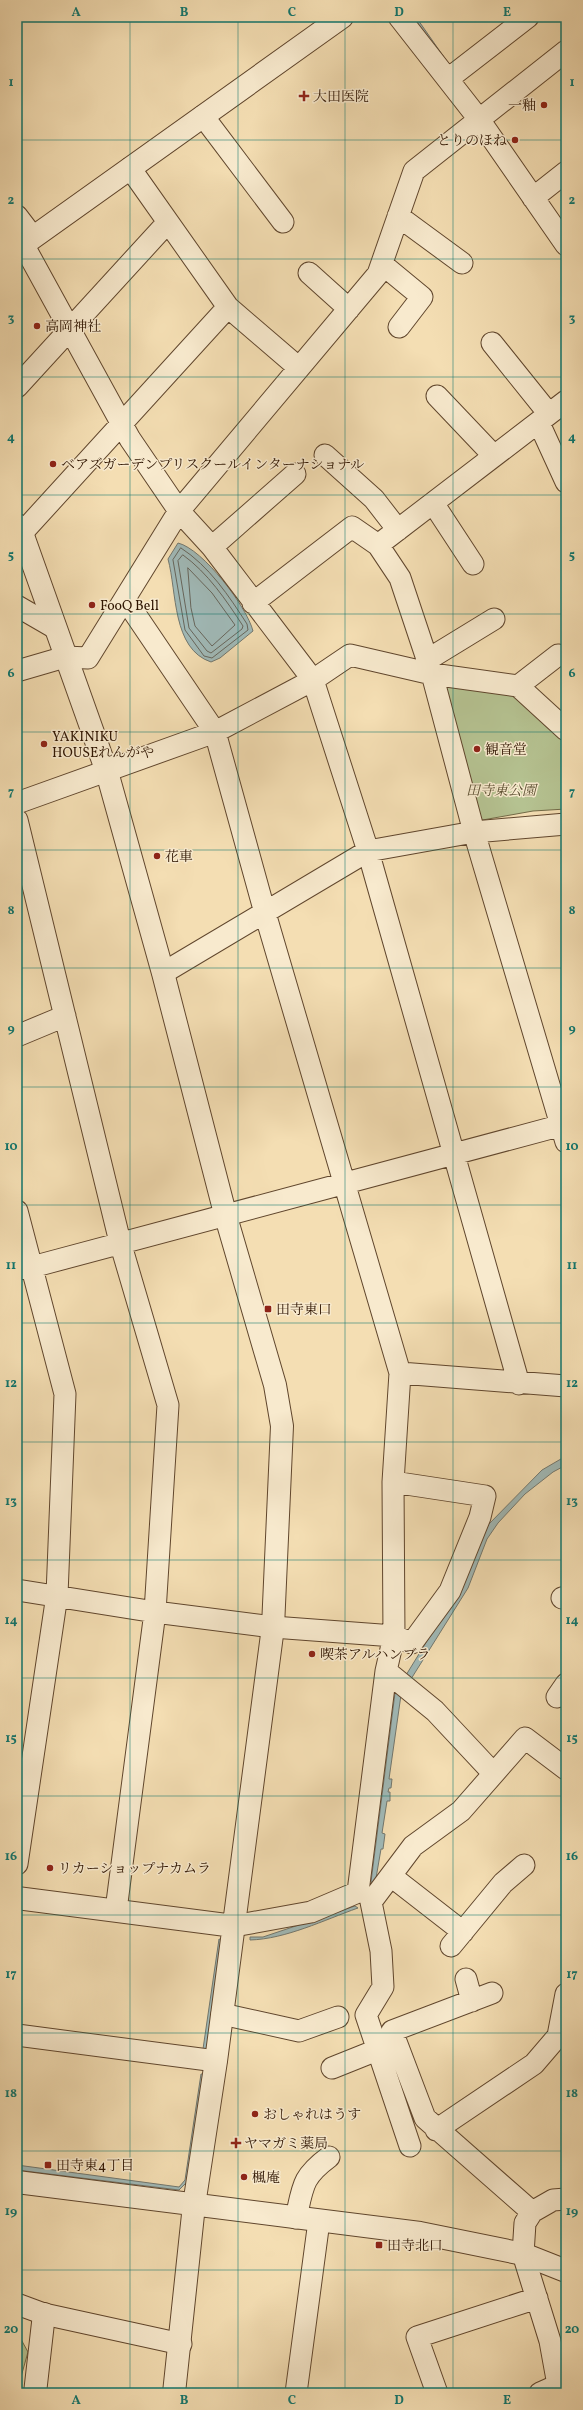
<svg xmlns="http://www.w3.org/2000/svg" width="583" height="2410" font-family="Vollkorn,'Noto Serif JP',serif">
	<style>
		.green { fill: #b5c291; stroke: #726b48 }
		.water { fill: #a0b9b7; stroke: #72776e }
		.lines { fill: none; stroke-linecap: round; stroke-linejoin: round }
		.shore { stroke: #67665c; stroke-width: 1 }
		.minor-casing { stroke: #60462d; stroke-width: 23 }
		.tertiary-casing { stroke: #60462d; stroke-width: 24 }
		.minor { stroke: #f8eace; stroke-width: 21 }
		.tertiary { stroke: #f8eace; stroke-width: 22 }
		.grid { fill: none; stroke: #0f766e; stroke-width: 1; stroke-opacity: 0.55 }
		.poi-dot { fill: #8f2418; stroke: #f8eace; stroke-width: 1.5 }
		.labels { text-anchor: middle; stroke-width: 3; stroke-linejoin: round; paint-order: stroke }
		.poi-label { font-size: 14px; fill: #2e1400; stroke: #f8eace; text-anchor: start }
		.park-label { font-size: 14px; font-style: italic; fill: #5d5133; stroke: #f8eace }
		.neatline { fill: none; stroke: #0f766e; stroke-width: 1.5 }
		.grid-label { font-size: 13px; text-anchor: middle; font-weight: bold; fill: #0f766e }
	</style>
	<rect width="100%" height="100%" fill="#f4deb3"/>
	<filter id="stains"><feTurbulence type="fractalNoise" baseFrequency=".005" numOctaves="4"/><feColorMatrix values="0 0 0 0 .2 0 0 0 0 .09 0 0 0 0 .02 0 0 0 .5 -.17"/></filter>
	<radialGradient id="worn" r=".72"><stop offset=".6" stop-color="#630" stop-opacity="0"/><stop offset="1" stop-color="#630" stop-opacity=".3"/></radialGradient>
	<!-- green -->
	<path class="green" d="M449 683 519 695 566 738V809L533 811 477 821 444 690Z
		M17 2332 28 2352 17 2391Z"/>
	<!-- water -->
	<path class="water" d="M409 17H416L446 60 440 62Z
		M178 543C203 549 247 607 253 631L220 658 211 662C172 649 177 592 168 559Z
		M566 1456V1465L553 1472 525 1494 498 1523 487 1539 468 1588 401 1695 389 1779H392L391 1788H389L388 1792H390V1801H387L382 1833 385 1834 383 1849H381L375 1884 371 1882 395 1693 454 1597 474 1547 488 1525 542 1470Z
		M355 1906 358 1908C324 1920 286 1939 250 1940V1937H263Z
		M219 1939 222 1940 207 2049H203Z
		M201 2074H204L188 2181 179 2190 17 2170V2165L179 2187 185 2180Z"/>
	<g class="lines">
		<!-- shore -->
		<path class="shore" d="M181 548C209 566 229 596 247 624L248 630 212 658 204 656 185 630 173 560Z
			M183 555C208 573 226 600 243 626L242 629 211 653 207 651 189 628 178 561Z
			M188 568 212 593 235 625 212 646 195 626 191 608Z"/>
		<!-- minor casing -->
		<g class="minor-casing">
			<path id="minor" d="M399 17 478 118 566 245
				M448 79 528 17
				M203 116 283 222
				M130 168 228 307 299 368
				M533 198 566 172
				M17 216 33 237
				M398 216 462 263
				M23 244 130 439 179 511 212 547 313 680 368 851 519 1384
				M382 264 422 297 399 327
				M309 273 349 309
				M492 343 549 414
				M17 387 168 222
				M437 396 494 456
				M539 423 566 482
				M325 455 374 499 398 530
				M433 503 473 564
				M22 533 228 307
				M378 545 566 401
				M212 547 295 474
				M125 599 215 732 265 913 400 1373 393 1482 394 1636 386 1671 358 1892 311 1912 234 1926
				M253 603 352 527 378 545 400 578 432 674 474 832 566 1142
				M17 606 55 628
				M427 660 494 619
				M17 671 65 657 88 658 179 511 378 274 414 171 566 51
				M518 686 558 655
				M17 803 215 732 313 680 350 655 432 674 518 686 566 730
				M17 820 120 1242 168 1405 155 1612 116 1910
				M163 973 368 851 474 832 566 824
				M17 1036 65 1016
				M17 1211 65 1394 57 1595 17 1864
				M17 1269 32 1267 566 1124
				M400 1373 566 1386
				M17 1590 155 1612 273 1627 394 1636 412 1643 450 1591 480 1517 485 1496 393 1482
				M562 1598 566 1597
				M386 1671 435 1711 493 1773
				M557 1697 566 1684
				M391 1876 463 1932
				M451 1946 503 1883 524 1865
				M466 1979 472 2001
				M492 1993 392 2031 425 2118 532 2212 525 2223 523 2254 550 2341 558 2385 561 2393
				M222 2014 299 2031 338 2017
				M17 2035 216 2061
				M332 2068 377 2050
				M436 2130 534 2064 558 2036 566 1994
				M410 2146 366 2015 383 1987 381 1951 371 1902 413 1846 461 1811 525 1738 566 1769
				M532 2212 553 2200 566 2199
				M296 2218C303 2186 302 2177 329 2157
				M17 2304 44 2314 181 2344
				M296 2393 319 2221
				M437 2393 417 2337 537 2298
				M540 2393 558 2385"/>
		</g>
		<!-- tertiary casing -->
		<g class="tertiary-casing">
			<path id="tertiary" d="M17 249 342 17
				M17 525 22 533 107 772 163 973 226 1217 275 1385 282 1426 273 1627 216 2061 194 2205 174 2393
				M17 1898 234 1926
				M17 2182 420 2233 523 2254 566 2271
				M35 2393 44 2314"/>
		</g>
		<!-- minor -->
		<use href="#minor" class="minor"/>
		<!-- tertiary -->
		<use href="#tertiary" class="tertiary"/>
	</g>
	<!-- grid -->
	<path class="grid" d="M130 17V2393M238 17V2393M345 17V2393M453 17V2393M17 140H566M17 259H566M17 377H566M17 495H566M17 614H566M17 732H566M17 850H566M17 968H566M17 1087H566M17 1205H566M17 1323H566M17 1442H566M17 1560H566M17 1678H566M17 1796H566M17 1915H566M17 2033H566M17 2151H566M17 2270H566"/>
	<!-- markers -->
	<g class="poi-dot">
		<path d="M302 90h4v4h4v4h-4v4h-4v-4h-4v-4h4z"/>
		<circle cx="544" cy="105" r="4"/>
		<circle cx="515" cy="140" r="4"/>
		<circle cx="37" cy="326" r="4"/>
		<circle cx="53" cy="464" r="4"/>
		<circle cx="92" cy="605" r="4"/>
		<circle cx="44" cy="744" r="4"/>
		<circle cx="477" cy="749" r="4"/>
		<circle cx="157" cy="856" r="4"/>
		<rect x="264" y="1305" width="8" height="8" rx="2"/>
		<circle cx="312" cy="1654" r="4"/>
		<circle cx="50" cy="1868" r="4"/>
		<circle cx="255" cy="2114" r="4"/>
		<path d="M234 2137h4v4h4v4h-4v4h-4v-4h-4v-4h4z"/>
		<rect x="44" y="2161" width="8" height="8" rx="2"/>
		<circle cx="244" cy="2177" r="4"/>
		<rect x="375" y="2241" width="8" height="8" rx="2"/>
	</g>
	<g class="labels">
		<!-- poi labels -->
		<g class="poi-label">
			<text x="313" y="101">大田医院</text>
			<text x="536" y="110" text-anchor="end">一釉</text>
			<text x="507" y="145" text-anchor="end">とりのほね</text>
			<text x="45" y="331">高岡神社</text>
			<text x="61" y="469">ベアズガーデンプリスクールインターナショナル</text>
			<text x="100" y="610">FooQ Bell</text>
			<text x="52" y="741">YAKINIKU<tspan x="52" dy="16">HOUSEれんがや</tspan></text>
			<text x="485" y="754">観音堂</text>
			<text x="165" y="861">花車</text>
			<text x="276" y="1314">田寺東口</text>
			<text x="320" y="1659">喫茶アルハンブラ</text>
			<text x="58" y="1873">リカーショップナカムラ</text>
			<text x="263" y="2119">おしゃれはうす</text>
			<text x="244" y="2148">ヤマガミ薬局</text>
			<text x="56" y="2170">田寺東4丁目</text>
			<text x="252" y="2182">楓庵</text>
			<text x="387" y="2250">田寺北口</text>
		</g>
		<!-- park labels -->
		<g class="park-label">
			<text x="501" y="795">田寺東公園</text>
		</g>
	</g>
	<!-- margin -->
	<rect width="583" height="2410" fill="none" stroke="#f4deb3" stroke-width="44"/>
	<rect x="22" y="22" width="539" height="2366" class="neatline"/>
	<g class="grid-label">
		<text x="76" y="16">A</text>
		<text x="184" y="16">B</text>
		<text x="292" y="16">C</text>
		<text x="399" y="16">D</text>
		<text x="507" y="16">E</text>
		<text x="11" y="86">1</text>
		<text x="572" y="86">1</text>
		<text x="11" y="204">2</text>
		<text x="572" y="204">2</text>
		<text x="11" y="322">3</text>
		<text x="572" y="322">3</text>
		<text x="11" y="441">4</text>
		<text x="572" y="441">4</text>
		<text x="11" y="559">5</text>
		<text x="572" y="559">5</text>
		<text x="11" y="677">6</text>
		<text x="572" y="677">6</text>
		<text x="11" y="796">7</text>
		<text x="572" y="796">7</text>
		<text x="11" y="914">8</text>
		<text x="572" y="914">8</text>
		<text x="11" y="1032">9</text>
		<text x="572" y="1032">9</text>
		<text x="11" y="1150">10</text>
		<text x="572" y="1150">10</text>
		<text x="11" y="1269">11</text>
		<text x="572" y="1269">11</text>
		<text x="11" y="1387">12</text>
		<text x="572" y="1387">12</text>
		<text x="11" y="1505">13</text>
		<text x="572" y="1505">13</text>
		<text x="11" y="1624">14</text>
		<text x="572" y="1624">14</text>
		<text x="11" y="1742">15</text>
		<text x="572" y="1742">15</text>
		<text x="11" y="1860">16</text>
		<text x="572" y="1860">16</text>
		<text x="11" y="1978">17</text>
		<text x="572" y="1978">17</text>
		<text x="11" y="2097">18</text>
		<text x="572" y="2097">18</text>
		<text x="11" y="2215">19</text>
		<text x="572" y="2215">19</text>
		<text x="11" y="2333">20</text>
		<text x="572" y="2333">20</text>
		<text x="76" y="2404">A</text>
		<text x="184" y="2404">B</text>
		<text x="292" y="2404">C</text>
		<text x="399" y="2404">D</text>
		<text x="507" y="2404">E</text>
	</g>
	<rect width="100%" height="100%" filter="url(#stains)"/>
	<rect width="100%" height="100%" fill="url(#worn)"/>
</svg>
